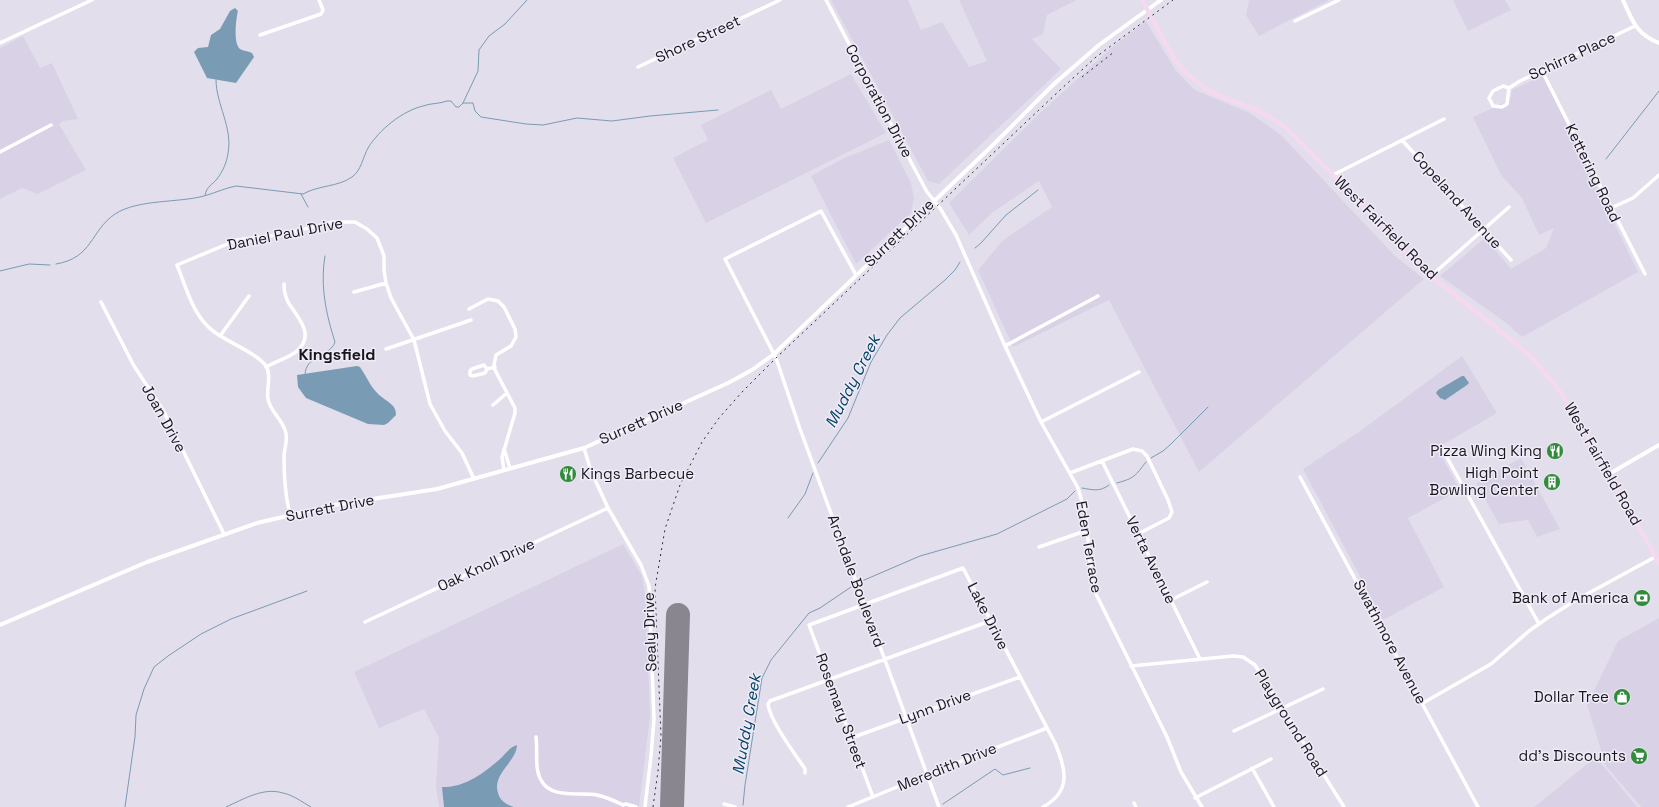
<svg xmlns="http://www.w3.org/2000/svg" width="1659" height="807" font-family="'Space Grotesk',sans-serif">
	<style>
		.built { fill: #d9d2e6 }
		.water { fill: #799bb3 }
		.lines { fill: none; stroke-linecap: round; stroke-linejoin: round }
		.stream { stroke: #799bb3; stroke-width: 1 }
		.runway { stroke: #89868f; stroke-width: 24 }
		.minor { stroke: #fff; stroke-width: 3.5 }
		.tertiary { stroke: #fff; stroke-width: 4 }
		.secondary { stroke: #f5d9f1; stroke-width: 4.5 }
		.rail { stroke: #2f2d33; stroke-width: 1; stroke-dasharray: 2 4; stroke-linecap: butt }
		.labels { text-anchor: middle; stroke-width: 3; stroke-linejoin: round; paint-order: stroke }
		.street-label { font-size: 15px; fill: #18161b; stroke: #f0ebf8 }
		.poi-label { font-size: 15px; fill: #18161b; stroke: #f0ebf8; text-anchor: end }
		.neighbourhood-label { font-size: 16px; font-weight: bold; fill: #18161b; stroke: #f0ebf8 }
		.water-label { font-size: 16px; font-style: italic; fill: #004263; stroke: #f0ebf8 }
	</style>
	<rect width="100%" height="100%" fill="#e3deeb"/>
	<!-- built -->
	<path class="built" d="M831 0H908L921 30 942 22 969 67 987 61 959 0H1077L1047 15 1043 34 1032 39 1061 69 939 184 928 181Z
		M1249 0H1329L1259 36 1246 15Z
		M1453 0H1505L1511 10 1468 31Z
		M1146 21 1176 71 1195 90 1250 113 1281 135 1395 256 1424 279 1199 472 1109 300 1013 347 978 270 1003 240 1052 207 1039 181 993 212 969 235 949 203 1038 115 1110 49Z
		M23 36 40 68 52 63 78 119 63 121 59 124 86 170 38 194 22 188 0 199V48Z
		M851 74 886 133 706 223 673 158 708 140 701 125 771 90 781 109Z
		M1543 75 1638 272 1522 337 1505 322 1440 276 1485 238 1511 269 1546 248 1554 228 1539 235 1522 198 1501 175 1473 117 1510 100 1512 90Z
		M889 140 911 183 914 198 911 213 856 264 811 176 844 158Z
		M1462 356 1497 413 1437 448 1460 490 1408 518 1444 587 1383 620 1303 469 1363 429Z
		M1521 458 1560 529 1537 537 1528 520 1499 524 1476 483Z
		M623 544 642 576 646 600 650 716 639 807H439L436 786 439 738 424 709 379 728 354 672Z
		M1659 618V807H1641L1606 766 1587 705 1618 641Z
		M1596 757 1637 807H1534Z"/>
	<!-- water -->
	<path class="water" d="M235 8 238 11C236 18 233 44 240 49 243 51 248 51 252 53L254 57 236 83 207 78 194 52 198 48 208 47 211 35 220 29 230 11Z
		M357 366 360 367C367 377 372 391 383 398 389 403 396 405 396 415L388 423 384 425 368 424 306 398 298 387 297 375Z
		M1462 376H1464L1469 383 1467 385 1445 400 1440 398 1436 393 1438 390Z
		M517 745C516 763 492 773 498 793 500 801 507 805 514 807H444L442 787C464 788 484 773 500 759 505 754 510 747 517 745Z"/>
	<g class="lines">
		<!-- stream -->
		<path class="stream" d="M463 103H473L475 111 481 117 526 124 543 125 577 118 612 121 650 116 718 110
			M1606 159 1659 91
			M301 194 308 207
			M205 195C207 186 212 185 217 179 223 171 227 162 228 153 233 128 216 104 216 80
			M975 248 981 243 1006 215 1038 190
			M56 264C93 258 90 231 115 214 138 199 178 203 204 196 215 193 225 188 236 186L303 194C319 185 338 187 352 177 361 171 363 157 368 148 379 130 402 111 423 106 431 103 439 104 447 101H451L456 107H459L463 103 478 71 479 50 489 36 505 24 527 0
			M0 271 29 264 50 265
			M305 375C305 355 330 357 335 342 326 314 320 286 325 256
			M1151 458 1163 451 1171 444 1208 407
			M818 463 848 418 871 362 887 335 900 318 945 280 955 270 960 262
			M1117 483C1135 478 1135 476 1146 462
			M1082 488C1093 490 1100 492 1109 485
			M788 518 805 494 813 473
			M862 581 920 556 997 534 1067 499 1075 491
			M943 804 995 769 1003 775 1030 768
			M743 805 745 785 762 678 771 660 809 613 820 608 854 585
			M125 807 135 737 136 715 144 689 154 667 168 656 201 634 231 619 307 591
			M226 807C244 799 263 787 283 793 293 795 302 802 311 807"/>
		<!-- runway -->
		<path class="runway" d="M672 807 678 615"/>
		<!-- minor -->
		<path class="minor" d="M826 0 911 162 927 192 940 208 956 235 1005 346 1041 422 1078 488 1086 516 1091 575 1096 594 1167 737 1181 772 1202 807
			M1295 21 1339 0
			M260 35 321 14 323 10 319 0
			M0 43 92 0
			M638 67 780 0
			M1542 71 1645 274
			M1503 86 1509 88 1507 104 1502 107 1493 106 1489 98 1493 91Z
			M1509 88 1520 81 1635 26
			M1402 140 1511 260
			M0 152 51 125
			M1333 175 1444 119
			M1611 208 1633 198 1659 175
			M856 275 821 211 725 259 776 358 800 429 939 807
			M1431 276 1509 207
			M354 292 386 283
			M101 302 134 366 163 410 224 534
			M469 309 488 299 498 301 504 307 515 329 516 337 511 346 496 355 494 365 495 370 515 408V413L502 457 504 470
			M220 336 249 296
			M1005 346 1098 296
			M386 349 471 320
			M266 367C274 362 291 357 297 351 316 334 297 317 288 302 285 296 284 290 284 284
			M487 369 484 365 472 369 470 371V375L473 376 485 373 487 369 495 367
			M493 405 507 393
			M1041 422 1139 372
			M584 448 591 471 608 508 641 565 649 586 654 719 651 756 645 807
			M504 449 510 468
			M1444 452 1539 624
			M1102 461 1200 659
			M1070 473 1133 449 1142 451 1147 456 1168 500 1172 512 1169 518 1138 534
			M1300 477 1478 807
			M290 514C285 496 284 477 284 457 284 448 289 439 285 430 281 418 270 411 268 399 266 388 272 376 266 366 257 353 227 342 213 331 193 316 186 287 177 265L237 240 284 234 333 222H355L367 229 377 238 381 248 384 256V270L386 283 391 298 414 340 430 404 445 431 462 453 474 479
			M1039 547 1088 530
			M1171 600 1207 582
			M365 622 608 508
			M1131 666 1233 656 1243 657 1255 665 1344 807
			M1423 703 1491 664 1529 631 1546 619 1576 600 1655 557
			M1234 731 1323 689
			M536 737C538 750 534 768 541 780 550 799 580 792 597 795 606 797 615 801 623 805L626 804 636 807
			M851 738 1020 677
			M1252 768 1274 807
			M805 773V769C795 754 770 721 768 704L770 701 990 621
			M873 797 809 625 963 568 1055 743C1066 769 1072 791 1043 807
			M1195 798 1271 759
			M1134 803 1136 807
			M724 804 735 807
			M848 807 936 771 1047 728"/>
		<!-- tertiary -->
		<path class="tertiary" d="M1623 0C1632 20 1636 34 1659 43
			M1609 474 1659 445
			M0 625 147 562 257 523 334 505 437 489 584 448 728 383 752 370 774 354 994 144 1054 84 1099 45 1161 0"/>
		<!-- secondary -->
		<path class="secondary" d="M1142 0 1175 60 1184 71 1206 89 1219 96 1257 110 1284 126 1333 175 1410 256 1431 276 1515 343 1534 360 1558 389 1574 412 1659 563"/>
		<!-- rail -->
		<path class="rail" d="M1082 77 1114 52
			M653 807 658 771 661 736 655 588 665 529 680 485 702 442 719 418 743 391 776 358 1059 91 1096 57 1173 0"/>
	</g>
	<!-- icons -->
	<defs>
		<g id="restaurant-disc" transform="scale(0.9)"><circle r="9.5" fill="#308b3b" stroke="#f0ebf8"/><path d="M-5-6h1v4h1v-4h1v4h1v-4h1v5L-1.5 .5V6h-2V.5L-5-1ZM5-6V6H3V1.5H1.5Q1.5-4 5-6Z" fill="#fff"/></g>
		<g id="building-disc" transform="scale(0.9)"><circle r="9.5" fill="#308b3b" stroke="#f0ebf8"/><path d="M-4-6H4V6H1V3H-1V6H-4ZM-2.5-4.3h1.7v1.8h-1.7ZM.8-4.3h1.7v1.8H.8ZM-2.5-1h1.7V.8h-1.7ZM.8-1h1.7V.8H.8Z" fill="#fff"/></g>
		<g id="bank-disc" transform="scale(0.9)"><circle r="9.5" fill="#308b3b" stroke="#f0ebf8"/><path d="M-6-4H6V4H-6ZM0-2.3a2.3 2.3 0 1 0 0 4.6a2.3 2.3 0 1 0 0-4.6Z" fill="#fff"/></g>
		<g id="shop-disc" transform="scale(0.9)"><circle r="9.5" fill="#308b3b" stroke="#f0ebf8"/><path d="M-5-2.5h2.3a2.7 3.5 0 0 1 5.4 0H5L5.5 6h-11ZM-1.5-2.5h3a1.5 2.3 0 0 0-3 0Z" fill="#fff"/></g>
		<g id="supermarket-disc" transform="scale(0.9)"><circle r="9.5" fill="#308b3b" stroke="#f0ebf8"/><path d="M-6-5.5h2.5l.6 2H6L4.5 2H-2.5L-4.4-4H-6ZM-1.5 3.2a1.3 1.3 0 1 0 .1 0ZM3 3.2a1.3 1.3 0 1 0 .1 0Z" fill="#fff"/></g>
	</defs>
	<g fill-rule="evenodd">
		<use href="#restaurant-disc" x="1555" y="451"/>
		<use href="#restaurant-disc" x="568" y="474"/>
		<use href="#building-disc" x="1552" y="482"/>
		<use href="#bank-disc" x="1642" y="598"/>
		<use href="#shop-disc" x="1622" y="697"/>
		<use href="#supermarket-disc" x="1639" y="756"/>
	</g>
	<g class="labels">
		<!-- street labels -->
		<g class="street-label">
			<text transform="translate(698 39) rotate(-25)" y="5">Shore Street</text>
			<text transform="translate(1572 56) rotate(-25)" y="5">Schirra Place</text>
			<text transform="translate(879 101) rotate(62)" y="5">Corporation Drive</text>
			<text transform="translate(1593 173) rotate(64)" y="5">Kettering Road</text>
			<text transform="translate(1457 200) rotate(48)" y="5">Copeland Avenue</text>
			<text transform="translate(1386 228) rotate(45)" y="5">West Fairfield Road</text>
			<text transform="translate(899 233) rotate(-44)" y="5">Surrett Drive</text>
			<text transform="translate(285 234) rotate(-11)" y="5">Daniel Paul Drive</text>
			<text transform="translate(164 418) rotate(61)" y="5">Joan Drive</text>
			<text transform="translate(641 422) rotate(-24)" y="5">Surrett Drive</text>
			<text transform="translate(1603 464) rotate(60)" y="5">West Fairfield Road</text>
			<text transform="translate(330 508) rotate(-11)" y="5">Surrett Drive</text>
			<text transform="translate(1089 547) rotate(80)" y="5">Eden Terrace</text>
			<text transform="translate(1151 560) rotate(64)" y="5">Verta Avenue</text>
			<text transform="translate(486 565) rotate(-25)" y="5">Oak Knoll Drive</text>
			<text transform="translate(856 581) rotate(70)" y="5">Archdale Boulevard</text>
			<text transform="translate(988 616) rotate(63)" y="5">Lake Drive</text>
			<text transform="translate(650 632) rotate(-92)" y="5">Sealy Drive</text>
			<text transform="translate(1390 642) rotate(62)" y="5">Swathmore Avenue</text>
			<text transform="translate(935 707) rotate(-20)" y="5">Lynn Drive</text>
			<text transform="translate(841 711) rotate(70)" y="5">Rosemary Street</text>
			<text transform="translate(1291 723) rotate(58)" y="5">Playground Road</text>
			<text transform="translate(947 767) rotate(-22)" y="5">Meredith Drive</text>
		</g>
		<!-- poi labels -->
		<g class="poi-label">
			<text x="1542" y="456">Pizza Wing King</text>
			<text x="1539" y="478">High Point<tspan x="1539" dy="17">Bowling Center</tspan></text>
			<text x="581" y="479" text-anchor="start">Kings Barbecue</text>
			<text x="1629" y="603">Bank of America</text>
			<text x="1609" y="702">Dollar Tree</text>
			<text x="1626" y="761">dd's Discounts</text>
		</g>
		<!-- neighbourhood labels -->
		<g class="neighbourhood-label">
			<text x="337" y="360">Kingsfield</text>
		</g>
		<!-- water labels -->
		<g class="water-label">
			<text transform="translate(852 381) rotate(-63)" y="6">Muddy Creek</text>
			<text transform="translate(746 724) rotate(-80)" y="6">Muddy Creek</text>
		</g>
	</g>
</svg>
